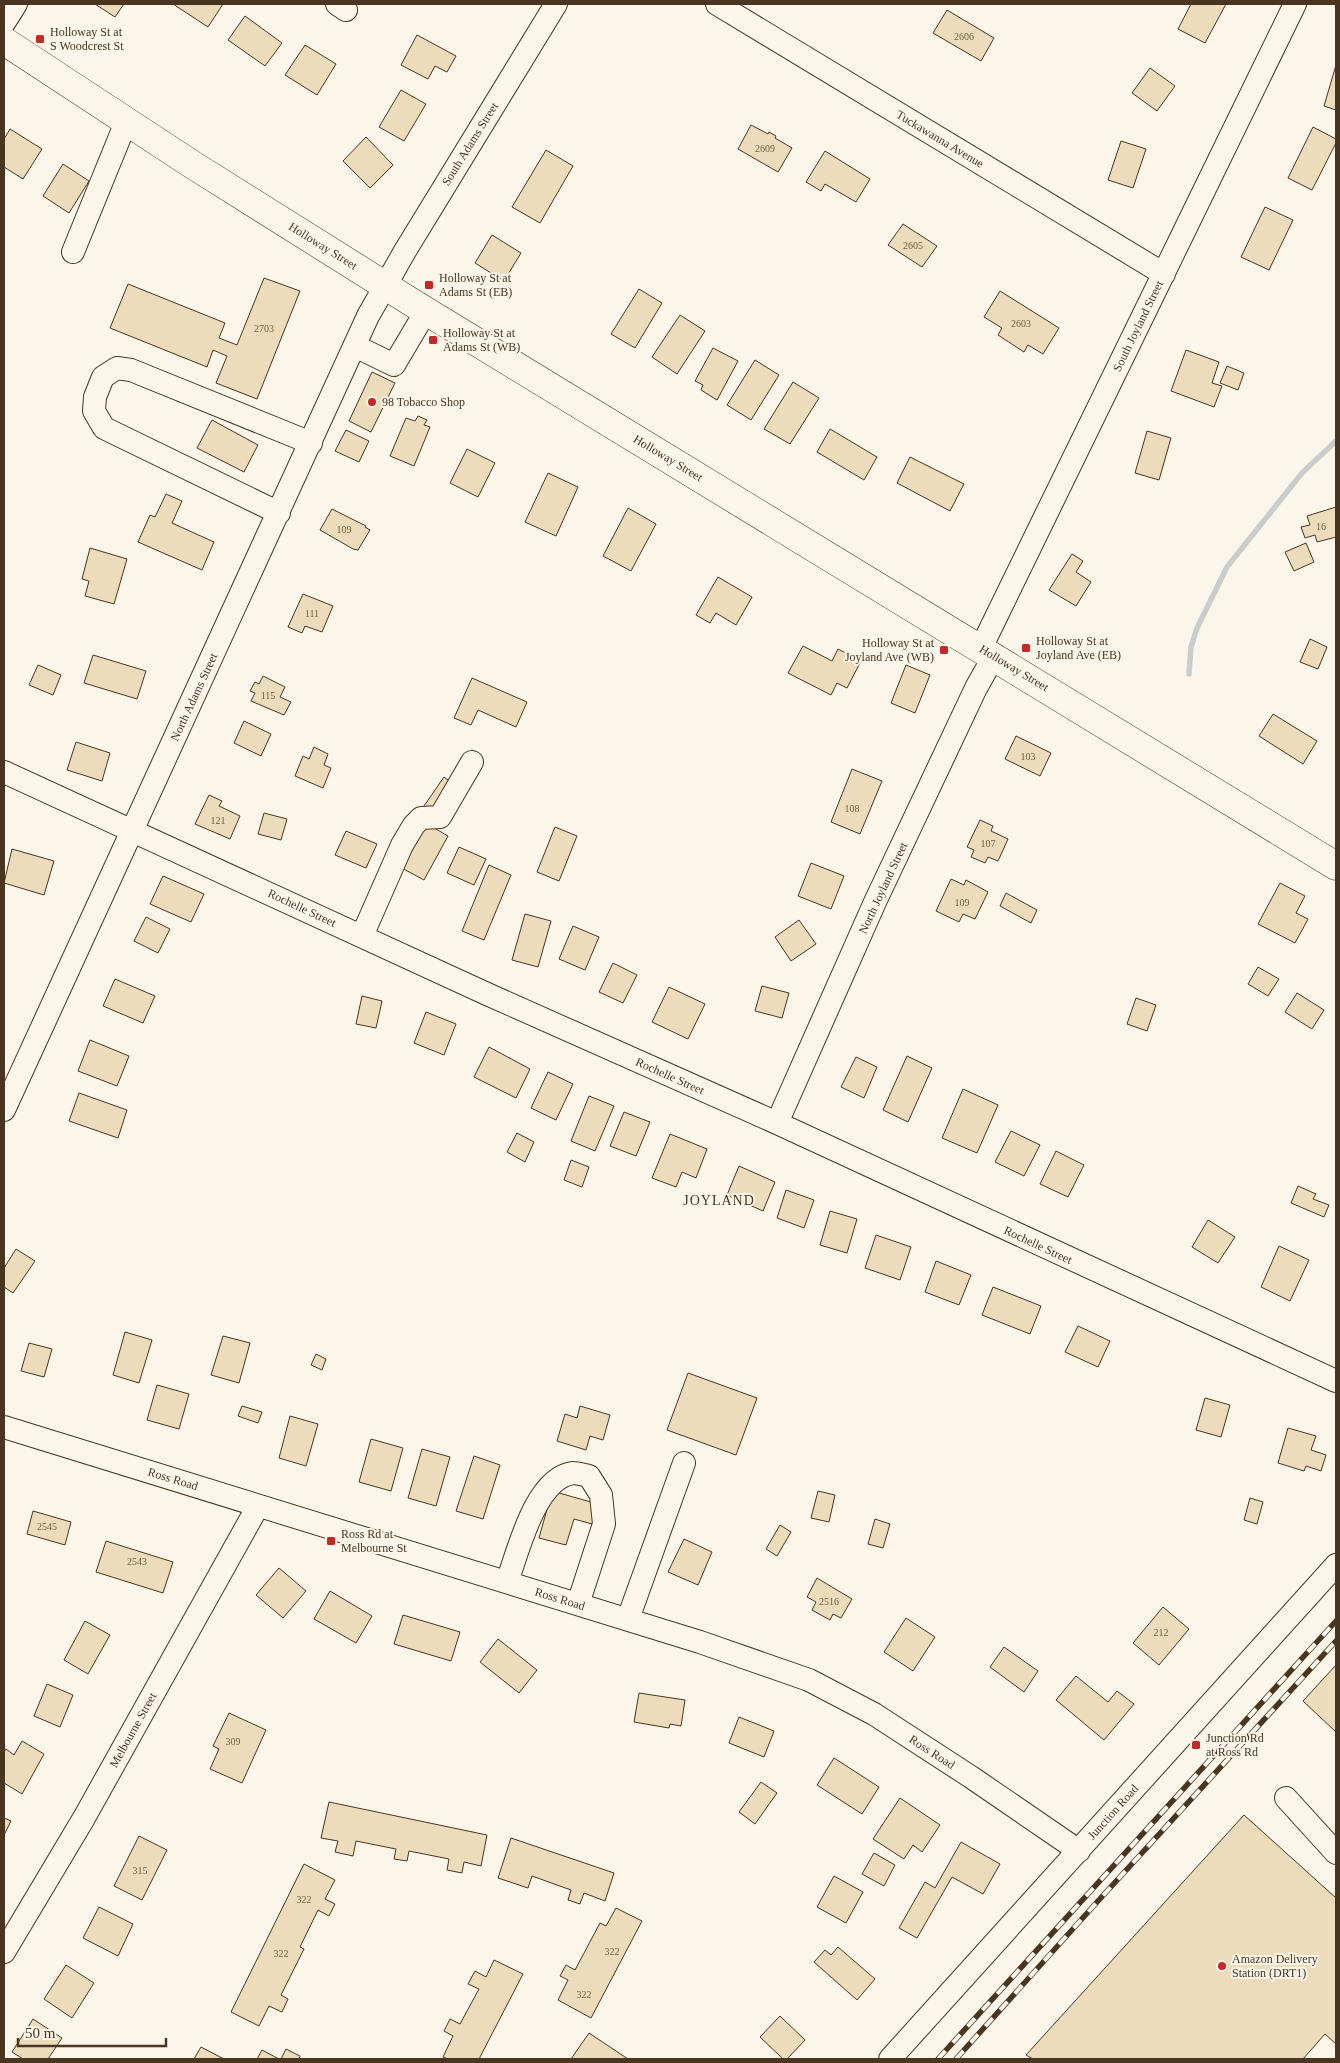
<svg xmlns="http://www.w3.org/2000/svg" width="1340" height="2063" font-family="'Times New Roman',serif">
	<style>
		.lines { fill: none; stroke-linecap: round; stroke-linejoin: round }
		.stream { stroke: #c9cecd; stroke-width: 5.5 }
		.building { fill: #ecdcbc; stroke: #4a3520 }
		.minor-casing { stroke: #4a3520; stroke-width: 24 }
		.highway-casing { stroke: #4a3520; stroke-width: 29 }
		.minor { stroke: #fbf6e9; stroke-width: 22 }
		.highway { stroke: #fbf6e9; stroke-width: 28 }
		.rail-casing { stroke: #4a3520; stroke-width: 5.5 }
		.rail { stroke: #fbf6e9; stroke-width: 4; stroke-dasharray: 11; stroke-linecap: butt }
		.poi-dot { fill: #c62828; stroke: #fbf6e9; stroke-width: 2 }
		.labels { text-anchor: middle; stroke-width: 4; stroke-linejoin: round; paint-order: stroke }
		.number-label { font-size: 10px; fill: #725f47 }
		.poi-label { font-size: 12px; fill: #4a3520; stroke: #fbf6e9; text-anchor: start }
		.street-label { font-size: 12px; fill: #4a3520; stroke: #fbf6e9 }
		.neighbourhood-label { font-size: 14px; letter-spacing: 1px; fill: #4a3520; stroke: #fbf6e9 }
	</style>
	<rect width="100%" height="100%" fill="#fbf6e9"/>
	<g class="lines">
		<!-- stream -->
		<path class="stream" d="M1189 674 1191 647 1197 628 1227 567 1302 473 1336 441"/>
	</g>
	<!-- building -->
	<path class="building" d="M95 4H124L115 17Z
		M173 4H223L208 27Z
		M1191 4H1226L1205 43 1178 29Z
		M947 10 994 38 981 61 933 33Z
		M245 16 282 43 265 66 228 40Z
		M417 35 456 56 447 72 435 66 428 79 401 65Z
		M305 45 336 64 317 95 285 75Z
		M1336 65V110L1324 106Z
		M1150 68 1175 86 1157 111 1132 93Z
		M401 90 426 104 404 141 379 127Z
		M751 125 768 134 769 132 776 136 775 138 792 148 778 172 738 149Z
		M1313 127 1336 139V143L1312 190 1288 178Z
		M10 129 42 149 23 179 4 167V139Z
		M366 137 393 165 370 188 343 161Z
		M1121 141 1146 149 1133 188 1108 180Z
		M546 150 573 166 540 223 512 207Z
		M825 151 870 179 856 202 825 184 821 191 806 182Z
		M63 164 89 181 69 213 43 196Z
		M1265 207 1293 220 1269 270 1241 257Z
		M903 224 937 246 922 267 888 245Z
		M492 235 521 253 504 281 475 263Z
		M264 278 300 291 257 399 216 383 227 356 213 350 207 367 110 328 128 284 225 323 219 338 237 345Z
		M639 289 662 303 635 348 611 334Z
		M1000 291 1059 328 1043 354 1028 345 1024 352 998 335 1002 328 984 317Z
		M680 315 705 331 677 374 652 357Z
		M713 348 738 361 717 400 701 390 703 385 695 381Z
		M1186 350 1219 362 1212 383 1222 386 1214 407 1171 391Z
		M755 360 779 375 751 420 727 405Z
		M1227 366 1244 373 1238 390 1220 383Z
		M372 372 395 383 371 432 349 421Z
		M793 382 819 398 790 444 764 429Z
		M418 416 427 420 424 425 430 427 414 466 390 456 406 418 415 421Z
		M212 420 258 445 244 472 197 448Z
		M830 429 877 457 864 480 817 452Z
		M346 430 369 441 359 462 335 451Z
		M1147 431 1171 438 1159 480 1135 473Z
		M467 449 495 463 478 497 450 483Z
		M910 457 964 484 950 511 897 483Z
		M548 473 578 487 556 536 525 522Z
		M166 494 182 501 172 523 214 542 202 570 138 542 150 515 155 517Z
		M1336 507V537L1317 542 1315 535 1305 538 1301 527 1310 525 1307 516Z
		M628 508 656 524 631 571 603 556Z
		M332 509 366 526 365 527 370 530 358 550 353 549 320 530Z
		M1306 543 1314 562 1294 571 1285 552Z
		M90 548 127 559 114 604 85 596 89 581 82 579Z
		M1072 554 1083 561 1076 572 1091 582 1076 606 1049 590Z
		M718 577 752 597 736 625 716 613 710 623 696 615Z
		M303 594 333 606 322 632 305 626 302 633 288 627Z
		M1310 639 1327 647 1318 669 1300 662Z
		M803 646 832 661 838 649 861 661 847 688 837 683 831 695 788 673Z
		M93 655 146 671 137 699 84 683Z
		M38 665 61 675 53 695 29 685Z
		M906 665 930 675 915 713 891 703Z
		M263 676 285 687 280 697 291 702 284 715 251 701 255 693 250 691 255 682 259 684Z
		M472 678 527 702 516 727 478 710 471 725 454 718Z
		M1273 714 1317 741 1303 764 1259 736Z
		M244 721 271 734 261 756 234 743Z
		M1016 736 1051 753 1040 776 1005 759Z
		M76 742 110 753 102 781 67 770Z
		M314 747 328 754 324 765 331 768 323 788 295 776 303 756 309 759Z
		M852 769 882 781 860 834 831 822Z
		M444 777 452 783 432 811 424 806Z
		M209 795 222 801 219 806 240 816 230 839 195 824Z
		M264 813 287 819 281 840 258 834Z
		M980 820 993 826 991 831 1008 839 998 861 988 857 985 863 971 857 974 850 967 847Z
		M424 822 448 836 424 880 400 867Z
		M555 827 577 836 559 881 537 872Z
		M346 831 377 844 366 868 335 855Z
		M459 847 486 859 474 885 447 873Z
		M12 849 54 861 44 895 4 883Z
		M811 863 844 876 831 909 798 896Z
		M489 865 511 875 484 940 462 931Z
		M163 876 204 894 191 922 150 904Z
		M951 879 964 885 966 880 988 892 975 919 963 914 959 922 936 911Z
		M1280 883 1305 896 1296 913 1308 919 1295 943 1258 924Z
		M1006 893 1037 910 1031 923 1000 906Z
		M525 914 551 921 538 967 512 960Z
		M146 917 170 929 158 953 134 941Z
		M799 920 816 944 791 961 775 937Z
		M573 926 599 937 585 970 559 959Z
		M613 963 637 975 623 1003 599 992Z
		M1258 967 1279 979 1268 996 1248 984Z
		M115 979 155 996 143 1023 103 1006Z
		M762 986 789 993 782 1018 755 1011Z
		M669 987 705 1004 688 1039 652 1022Z
		M1297 993 1324 1010 1312 1029 1285 1012Z
		M362 996 382 1001 376 1028 356 1024Z
		M1136 998 1156 1005 1147 1031 1127 1024Z
		M426 1012 456 1024 444 1055 414 1043Z
		M90 1040 129 1056 117 1086 78 1071Z
		M489 1047 530 1069 516 1098 474 1077Z
		M907 1056 932 1068 908 1122 883 1110Z
		M856 1057 877 1067 864 1098 841 1087Z
		M548 1072 573 1084 556 1120 531 1108Z
		M963 1089 998 1105 977 1153 942 1138Z
		M79 1093 127 1110 118 1138 69 1121Z
		M589 1096 614 1106 595 1151 571 1141Z
		M624 1112 650 1122 636 1156 610 1146Z
		M1011 1131 1040 1145 1024 1176 995 1162Z
		M517 1133 534 1142 525 1162 507 1152Z
		M670 1134 707 1149 696 1178 682 1172 676 1187 652 1178Z
		M1056 1151 1084 1165 1068 1197 1040 1184Z
		M571 1160 589 1167 582 1187 564 1180Z
		M739 1166 775 1182 763 1211 727 1195Z
		M1298 1186 1316 1194 1313 1199 1329 1205 1324 1217 1291 1203Z
		M786 1190 814 1200 804 1228 777 1218Z
		M830 1211 857 1219 847 1253 820 1245Z
		M1208 1220 1235 1237 1218 1263 1192 1247Z
		M876 1235 911 1247 900 1280 865 1268Z
		M1279 1246 1309 1260 1290 1301 1261 1287Z
		M16 1249 35 1261 13 1293 4 1287V1268Z
		M936 1261 971 1275 959 1305 925 1292Z
		M993 1287 1041 1306 1030 1334 982 1315Z
		M1078 1326 1110 1341 1098 1367 1065 1352Z
		M125 1332 152 1340 139 1383 113 1375Z
		M223 1336 250 1343 239 1383 211 1375Z
		M29 1343 52 1349 44 1377 21 1371Z
		M316 1354 326 1359 322 1370 311 1365Z
		M688 1373 757 1398 736 1455 667 1430Z
		M157 1385 189 1394 179 1429 147 1420Z
		M1205 1398 1230 1405 1221 1437 1196 1430Z
		M242 1406 262 1412 258 1423 238 1416Z
		M580 1406 610 1415 603 1440 590 1436 586 1450 557 1441 565 1414 577 1418Z
		M290 1416 318 1424 306 1466 279 1458Z
		M1288 1428 1316 1436 1311 1450 1326 1455 1321 1471 1306 1466 1304 1471 1278 1463Z
		M371 1439 403 1448 391 1491 359 1482Z
		M422 1449 450 1457 436 1506 408 1498Z
		M474 1456 500 1465 483 1519 456 1511Z
		M552 1491 598 1504 592 1524 574 1519 566 1545 539 1538Z
		M818 1491 835 1495 829 1522 811 1518Z
		M1250 1498 1263 1502 1257 1524 1244 1520Z
		M33 1511 71 1522 65 1545 27 1534Z
		M875 1519 890 1524 883 1548 868 1544Z
		M780 1525 791 1532 777 1556 766 1549Z
		M684 1539 712 1552 698 1585 668 1572Z
		M106 1541 173 1562 163 1593 96 1572Z
		M279 1568 306 1591 283 1618 256 1595Z
		M817 1578 852 1599 841 1618 833 1614 830 1620 812 1610 816 1602 807 1597Z
		M330 1591 372 1616 356 1643 314 1619Z
		M1163 1607 1189 1629 1159 1665 1133 1643Z
		M403 1615 460 1632 451 1661 394 1644Z
		M906 1618 935 1637 913 1671 884 1652Z
		M85 1621 110 1635 88 1674 64 1660Z
		M498 1639 537 1670 519 1693 480 1662Z
		M1004 1647 1038 1671 1024 1692 990 1667Z
		M1336 1665V1732L1303 1701Z
		M1076 1676 1108 1702 1117 1691 1134 1704 1104 1740 1056 1700Z
		M47 1684 73 1695 60 1727 34 1716Z
		M639 1693 685 1700 681 1726 670 1724 669 1728 634 1722Z
		M229 1713 266 1730 242 1783 210 1769 219 1749 213 1746Z
		M739 1717 774 1731 764 1757 729 1743Z
		M22 1741 44 1754 22 1794 4 1783V1752L6 1749 14 1755Z
		M834 1758 879 1787 862 1814 817 1785Z
		M761 1782 777 1793 755 1824 739 1812Z
		M900 1798 940 1825 922 1852 913 1845 904 1859 873 1839Z
		M329 1802 487 1835 481 1866 464 1862 462 1873 447 1870 449 1859 409 1851 407 1861 394 1859 396 1849 356 1841 353 1856 335 1852 338 1841 321 1838Z
		M1244 1815 1336 1898V2044L1325 2034 1303 2059H1033L1026 2055Z
		M4 1818 11 1821 4 1835Z
		M139 1836 167 1850 142 1900 114 1886Z
		M511 1838 614 1873 605 1901 584 1893 580 1904 568 1900 571 1890 532 1876 528 1888 498 1878Z
		M961 1842 1000 1864 983 1894 952 1877 917 1938 899 1928 925 1882 935 1888Z
		M874 1853 895 1865 884 1886 862 1874Z
		M304 1864 335 1880 325 1899 335 1904 329 1916 318 1910 300 1947 304 1949 281 1995 288 1999 282 2012 269 2006 259 2026 231 2012Z
		M834 1876 863 1892 846 1923 817 1907Z
		M99 1907 133 1924 118 1956 83 1938Z
		M616 1908 642 1921 591 2018 558 2000 568 1980 560 1976 566 1965 575 1970 600 1923 606 1926Z
		M838 1947 875 1979 857 2000 814 1962 825 1950 831 1955Z
		M494 1960 523 1974 479 2059H448L443 2057 453 2036 444 2031 450 2019 460 2024 479 1989 468 1984 475 1971 486 1977Z
		M66 1965 94 1983 72 2018 44 1999Z
		M780 2016 805 2040 787 2059H783L760 2037Z
		M33 2019 62 2038 48 2059H23L12 2052Z
		M589 2033 628 2059H571Z
		M201 2047 224 2059H194Z
		M286 2049 300 2056 299 2059H281Z
		M262 2050 279 2059H257Z"/>
	<g class="lines">
		<!-- minor casing -->
		<g class="minor-casing">
			<path id="minor" d="M337 4 346 10
				M717 4 1164 274
				M4 23 16 4
				M73 252 126 122
				M355 346 394 365 426 311
				M279 513 104 428 94 411 95 397 103 377 117 368 131 370 311 443
				M981 648 1295 4
				M4 772 487 994 777 1123 1336 1381
				M362 936 402 845 414 825 421 818 440 817 472 762
				M4 1110 368 316 405 251 556 4
				M777 1123 875 902 976 688 994 656
				M4 1427 700 1642 809 1680 874 1714 971 1777 1079 1851
				M507 1582C518 1552 535 1478 573 1473 578 1473 584 1475 589 1476L601 1495 604 1524 578 1604
				M628 1619 684 1463
				M1286 1798 1336 1853
				M4 1952 84 1818 258 1506
				M890 2059 1336 1565"/>
		</g>
		<!-- highway casing -->
		<g class="highway-casing">
			<path id="highway" d="M4 41 193 165 416 305 1336 866"/>
		</g>
		<!-- minor -->
		<use href="#minor" class="minor"/>
		<!-- highway -->
		<use href="#highway" class="highway"/>
		<!-- rail casing -->
		<g class="rail-casing">
			<path id="rail" d="M938 2059 1336 1621
				M956 2059 1098 1901 1336 1641"/>
		</g>
		<!-- rail -->
		<use href="#rail" class="rail"/>
	</g>
	<!-- markers -->
	<g class="poi-dot">
		<rect x="35" y="34" width="10" height="10" rx="2.5"/>
		<rect x="424" y="280" width="10" height="10" rx="2.5"/>
		<rect x="428" y="335" width="10" height="10" rx="2.5"/>
		<circle cx="372" cy="402" r="5"/>
		<rect x="1021" y="643" width="10" height="10" rx="2.5"/>
		<rect x="939" y="645" width="10" height="10" rx="2.5"/>
		<rect x="326" y="1536" width="10" height="10" rx="2.5"/>
		<rect x="1191" y="1740" width="10" height="10" rx="2.5"/>
		<circle cx="1222" cy="1966" r="5"/>
	</g>
	<g class="labels">
		<!-- number labels -->
		<g class="number-label">
			<text x="964" y="40">2606</text>
			<text x="765" y="152">2609</text>
			<text x="913" y="249">2605</text>
			<text x="1021" y="327">2603</text>
			<text x="264" y="332">2703</text>
			<text x="1321" y="530">16</text>
			<text x="344" y="533">109</text>
			<text x="312" y="617">111</text>
			<text x="268" y="699">115</text>
			<text x="1028" y="760">103</text>
			<text x="852" y="812">108</text>
			<text x="218" y="824">121</text>
			<text x="988" y="847">107</text>
			<text x="962" y="906">109</text>
			<text x="47" y="1530">2545</text>
			<text x="137" y="1565">2543</text>
			<text x="829" y="1605">2516</text>
			<text x="1161" y="1636">212</text>
			<text x="233" y="1745">309</text>
			<text x="140" y="1874">315</text>
			<text x="304" y="1903">322</text>
			<text x="612" y="1955">322</text>
			<text x="281" y="1957">322</text>
			<text x="584" y="1998">322</text>
		</g>
		<!-- poi labels -->
		<g class="poi-label">
			<text x="50" y="36">Holloway St at<tspan x="50" dy="14">S Woodcrest St</tspan></text>
			<text x="439" y="282">Holloway St at<tspan x="439" dy="14">Adams St (EB)</tspan></text>
			<text x="443" y="337">Holloway St at<tspan x="443" dy="14">Adams St (WB)</tspan></text>
			<text x="382" y="406">98 Tobacco Shop</text>
			<text x="1036" y="645">Holloway St at<tspan x="1036" dy="14">Joyland Ave (EB)</tspan></text>
			<text x="934" y="647" text-anchor="end">Holloway St at<tspan x="934" dy="14">Joyland Ave (WB)</tspan></text>
			<text x="341" y="1538">Ross Rd at<tspan x="341" dy="14">Melbourne St</tspan></text>
			<text x="1206" y="1742">Junction Rd<tspan x="1206" dy="14">at Ross Rd</tspan></text>
			<text x="1232" y="1963">Amazon Delivery<tspan x="1232" dy="14">Station (DRT1)</tspan></text>
		</g>
		<!-- street labels -->
		<g class="street-label">
			<text transform="translate(940 139) rotate(31)" y="4">Tuckawanna Avenue</text>
			<text transform="translate(470 144) rotate(-58)" y="4">South Adams Street</text>
			<text transform="translate(323 246) rotate(32)" y="4">Holloway Street</text>
			<text transform="translate(1138 326) rotate(-64)" y="4">South Joyland Street</text>
			<text transform="translate(668 458) rotate(31)" y="4">Holloway Street</text>
			<text transform="translate(1014 668) rotate(31)" y="4">Holloway Street</text>
			<text transform="translate(194 697) rotate(-65)" y="4">North Adams Street</text>
			<text transform="translate(883 888) rotate(-65)" y="4">North Joyland Street</text>
			<text transform="translate(302 908) rotate(25)" y="4">Rochelle Street</text>
			<text transform="translate(670 1076) rotate(24)" y="4">Rochelle Street</text>
			<text transform="translate(1038 1245) rotate(25)" y="4">Rochelle Street</text>
			<text transform="translate(173 1479) rotate(17)" y="4">Ross Road</text>
			<text transform="translate(560 1599) rotate(17)" y="4">Ross Road</text>
			<text transform="translate(133 1730) rotate(-61)" y="4">Melbourne Street</text>
			<text transform="translate(932 1752) rotate(33)" y="4">Ross Road</text>
			<text transform="translate(1113 1812) rotate(-48)" y="4">Junction Road</text>
		</g>
		<!-- neighbourhood labels -->
		<g class="neighbourhood-label">
			<text x="719" y="1205">JOYLAND</text>
		</g>
	</g>
	<!-- border -->
	<rect width="1340" height="2063" fill="none" stroke="#4a3520" stroke-width="10"/>
	<!-- scale -->
	<path d="M18 2038v8h148v-8" fill="none" stroke="#4a3520" stroke-width="2.5"/>
	<text x="25" y="2038" font-size="15" fill="#4a3520" stroke="#fbf6e9" stroke-width="4" paint-order="stroke">50 m</text>
</svg>
